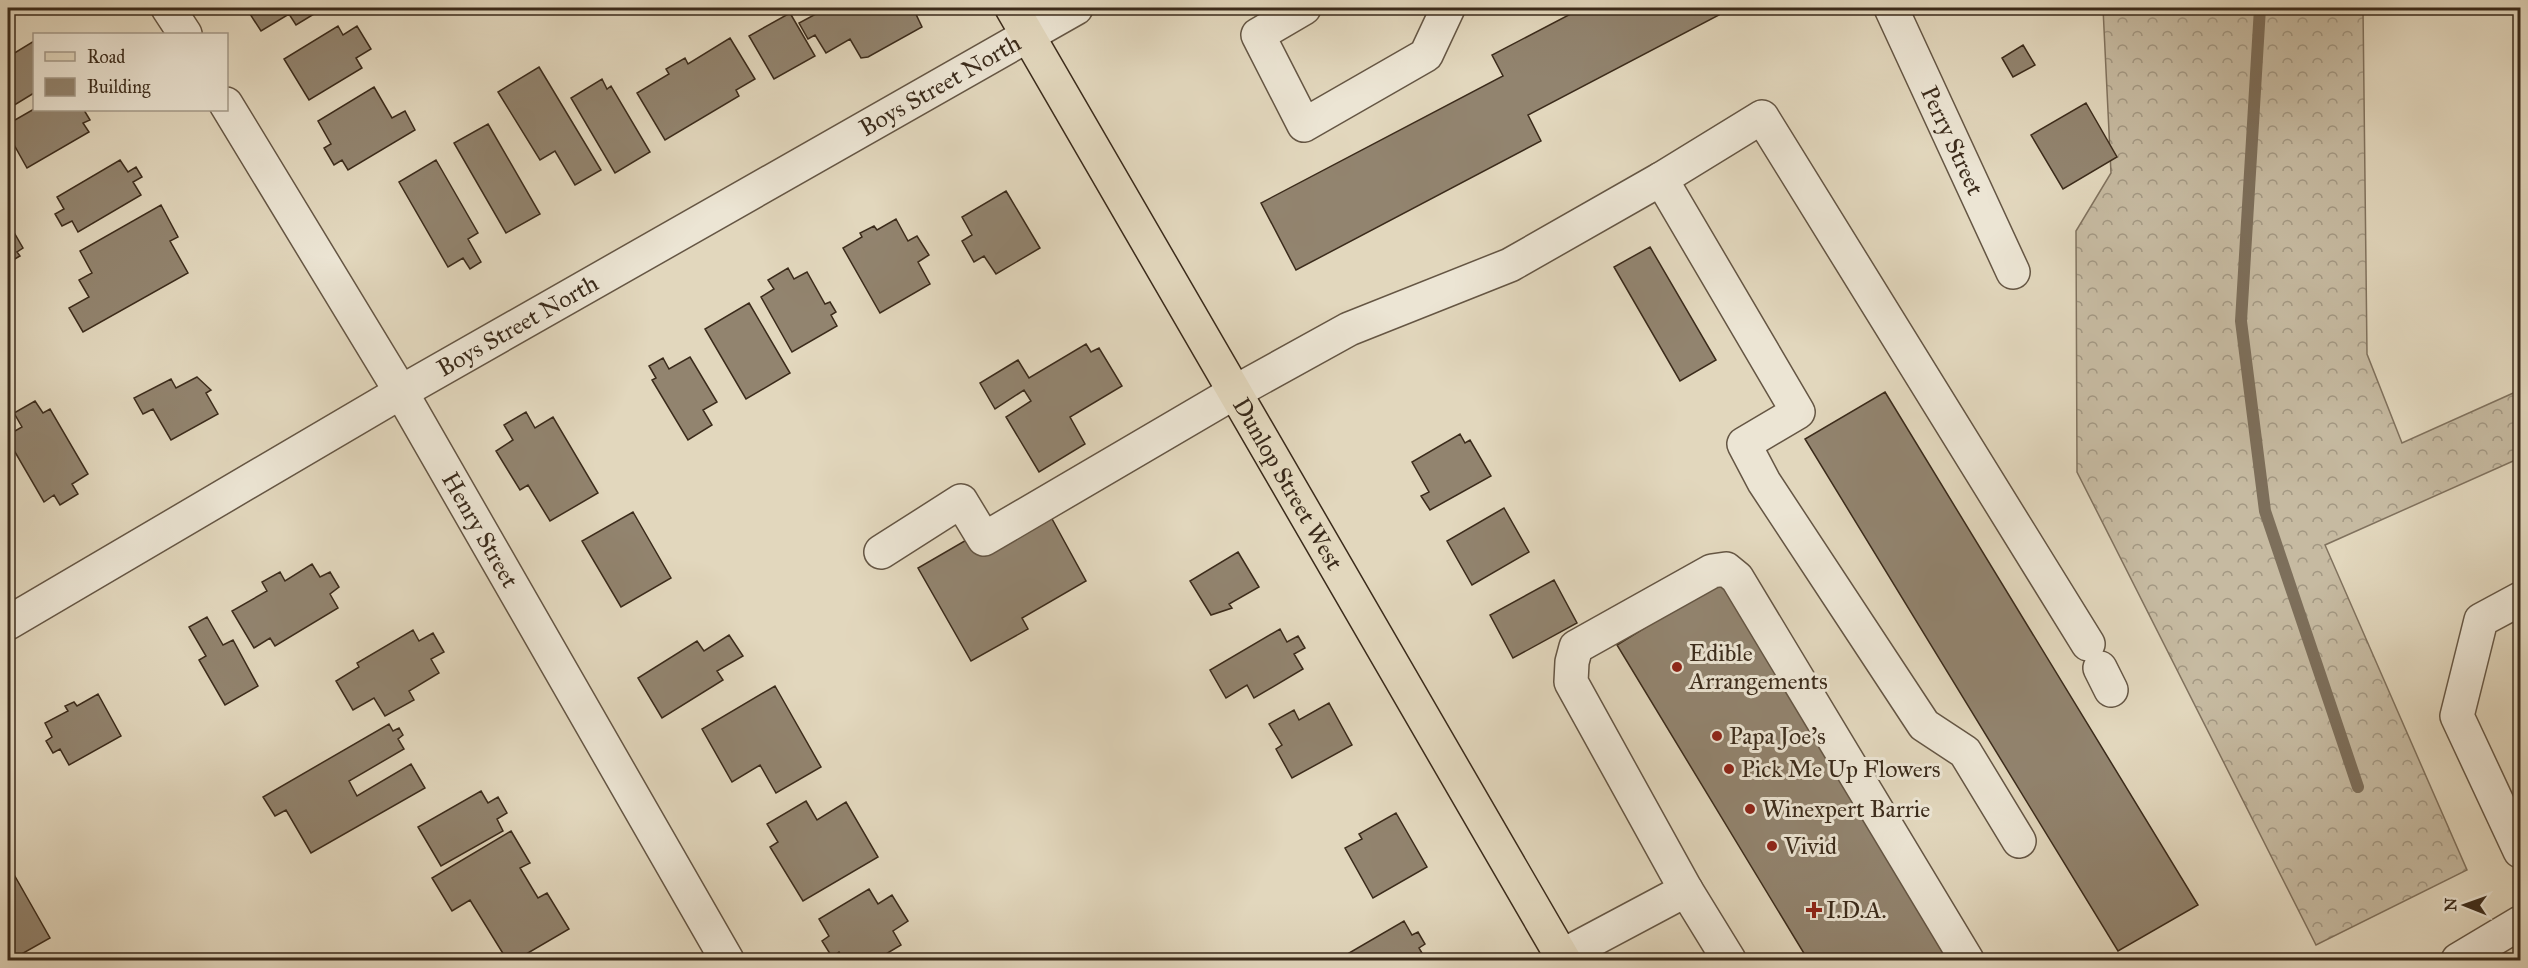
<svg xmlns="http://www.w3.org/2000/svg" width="2528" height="968" font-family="'IM FELL Great Primer',serif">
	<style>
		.forest { fill: url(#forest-crowns); stroke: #80725e; stroke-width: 1.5 }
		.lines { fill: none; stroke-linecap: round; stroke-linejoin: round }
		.stream { stroke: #7d6f5b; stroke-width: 12 }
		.building { fill: #92846f; stroke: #3b2b1b; stroke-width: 1.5 }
		.minor-casing { stroke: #655644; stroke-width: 36 }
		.major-casing { stroke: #3b2b1b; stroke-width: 36 }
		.minor { stroke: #ece5d4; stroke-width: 33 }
		.major { stroke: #e2d7bd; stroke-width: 33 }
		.poi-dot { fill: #8f2418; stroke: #ece5d4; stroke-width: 2 }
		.labels { text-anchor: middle; stroke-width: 6; stroke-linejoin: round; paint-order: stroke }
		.street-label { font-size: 24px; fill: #3b2b1b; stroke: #ece5d4 }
		.poi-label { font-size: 24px; fill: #3b2b1b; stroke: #ece5d4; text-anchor: start }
	</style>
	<defs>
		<pattern id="forest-crowns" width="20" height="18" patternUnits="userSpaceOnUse" patternTransform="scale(1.5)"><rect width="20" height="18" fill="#c6baa1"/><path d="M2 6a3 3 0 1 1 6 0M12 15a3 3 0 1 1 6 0" fill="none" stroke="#a29782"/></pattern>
	</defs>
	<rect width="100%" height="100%" fill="#e2d7bd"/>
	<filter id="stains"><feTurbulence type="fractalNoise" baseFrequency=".00333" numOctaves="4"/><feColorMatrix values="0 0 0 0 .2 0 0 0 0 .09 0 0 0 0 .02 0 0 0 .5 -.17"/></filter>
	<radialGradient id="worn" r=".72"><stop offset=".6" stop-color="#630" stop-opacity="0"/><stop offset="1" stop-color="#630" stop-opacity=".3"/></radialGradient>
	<!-- forest -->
	<path class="forest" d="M2103 8H2363L2367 354 2402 443 2520 390V458L2325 545 2467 870 2316 945 2077 472 2076 231 2111 173Z"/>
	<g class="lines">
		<!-- stream -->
		<path class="stream" d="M2260 8 2241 321 2265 511 2358 787"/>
	</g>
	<!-- building -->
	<path class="building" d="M261 8H324L296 25 289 14 261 31 250 14Z
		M827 8H913L922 27 868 57 861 58 850 39 826 53 815 35 808 39 799 23Z
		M1582 8H1715L1719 15 1528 115 1541 141 1296 270 1261 203 1503 76 1492 55Z
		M790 13 815 56 774 79 749 36Z
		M338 26 343 35 357 26 371 49 356 58 362 68 309 100 284 59Z
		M730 38 755 79 736 90 739 96 665 140 637 93 669 74 666 69 685 58 688 64Z
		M34 41V93L8 109V57Z
		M2023 45 2035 65 2013 77 2002 58Z
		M539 67 601 170 575 185 555 151 540 160 498 92Z
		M602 79 607 89 611 86 650 152 615 173 571 98Z
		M374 87 392 118 405 111 415 130 348 170 342 160 334 165 324 148 331 144 318 121Z
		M2086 103 2117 157 2063 189 2031 135Z
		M34 109 84 110 90 120 83 123 89 132 27 168 8 134V124Z
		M488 124 540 214 506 233 454 143Z
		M120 160 128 172 136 167 142 177 133 182 141 195 78 232 72 221 62 226 55 214 64 209 57 197Z
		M436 160 478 233 468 239 481 262 470 269 463 258 448 267 399 182Z
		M1006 191 1040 248 996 274 984 256 974 262 962 241 972 235 962 217Z
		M161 205 178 237 170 241 188 273 83 332 69 308 89 297 79 280 92 273 80 251Z
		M896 219 908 241 917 236 929 255 918 262 930 284 880 313 843 248 862 237 860 233 874 226 877 230Z
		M8 222 23 248 17 252 20 256 8 263Z
		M1650 247 1716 360 1680 381 1614 267Z
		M788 268 794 279 807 272 825 304 830 302 836 312 831 315 837 326 792 352 761 297 774 289 768 280Z
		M749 303 790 373 746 399 705 329Z
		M1086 344 1091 352 1099 348 1122 386 1070 417 1085 444 1039 472 1006 417 1031 401 1024 390 995 409 980 383 1018 360 1029 378Z
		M690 357 717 402 703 410 712 425 688 440 652 380 656 378 649 366 663 358 669 369Z
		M197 377 211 390 206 393 218 414 171 440 153 409 143 414 134 398 171 379 176 388Z
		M1885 392 2198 905 2118 951 1805 439Z
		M35 401 43 413 50 409 88 474 72 484 78 494 60 505 54 495 44 502 8 440V435L22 427 14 413Z
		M526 412 535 428 553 417 598 493 550 521 528 485 520 490 496 451 513 440 504 425Z
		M1460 434 1465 443 1470 440 1491 476 1430 510 1421 496 1429 492 1412 462Z
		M1504 508 1529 552 1472 585 1447 541Z
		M633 512 671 578 621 607 582 541Z
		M1051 517 1086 581 1022 618 1028 629 971 661 918 568 975 535Z
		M1238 552 1259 587 1229 604 1232 608 1211 615 1190 581Z
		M312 564 320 577 330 572 339 587 330 594 338 608 275 646 270 638 254 648 232 611 267 591 262 582 280 572 285 581Z
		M1728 576 1947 960H1808L1617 645Z
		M1554 580 1577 623 1513 658 1490 615Z
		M207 617 223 645 233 640 258 686 225 705 199 660 206 656 189 627Z
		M1280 629 1287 642 1298 636 1305 648 1294 654 1303 669 1254 698 1247 685 1226 698 1210 670Z
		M413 630 419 641 433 633 444 652 431 659 439 673 409 691 414 700 385 716 374 698 353 710 336 681 359 667 357 663Z
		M729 635 743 656 717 671 723 680 662 718 638 678 697 641 704 651Z
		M775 686 821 767 776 793 760 765 732 782 702 729Z
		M98 694 121 736 69 765 60 749 53 753 46 741 52 737 45 723 68 711 65 706 74 702 77 706Z
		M1329 703 1352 745 1292 778 1276 749 1282 745 1269 724 1294 710 1299 720Z
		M389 724 393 731 399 728 403 735 398 739 404 749 349 781 357 796 411 764 425 788 311 853 286 810 275 816 263 797Z
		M481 791 488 803 498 797 507 813 497 819 503 831 441 866 418 827Z
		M806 801 817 820 846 802 878 857 803 901 770 847 778 842 767 824Z
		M1396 813 1427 867 1373 898 1345 848 1362 839 1359 834Z
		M511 831 530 863 520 868 538 898 547 893 569 929 516 960H507L470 900 452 911 432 878Z
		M8 864 50 938 11 960H8Z
		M869 889 878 904 892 895 908 921 893 931 901 945 876 960H844L839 952 832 957 822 941 829 936 819 919Z
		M1404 921 1412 935 1418 932 1425 944 1419 948 1426 960H1337Z"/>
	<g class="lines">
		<!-- minor casing -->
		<g class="minor-casing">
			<g id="minor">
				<path d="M168 8 185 34"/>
				<path d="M1304 8 1258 35 1304 125 1426 55 1448 8"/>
				<path id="s1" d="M1891 8 2013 272"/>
				<path id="s2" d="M226 104 401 392 727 960"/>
				<path d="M1661 179 1762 117 2088 644"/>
				<path d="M881 552 961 501 984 539 1235 392 1349 329 1510 265 1661 179 1798 412 1744 444 1764 482 1924 725 1965 752 2019 841"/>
				<path d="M2520 599 2481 620 2457 716 2520 851"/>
				<path id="s3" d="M8 623 401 392 1076 8"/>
				<path d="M2100 668 2111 690"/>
				<path d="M1686 890 1571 682 1572 662 1576 647 1712 571 1726 569 1737 578 1967 960"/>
				<path d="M1562 956 1686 890 1729 960"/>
				<path d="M2458 960 2520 923"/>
			</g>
		</g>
		<!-- major casing -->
		<g class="major-casing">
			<g id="major">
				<path id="s4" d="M1012 8 1564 960"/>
			</g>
		</g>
		<!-- minor -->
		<use href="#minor" class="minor"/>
		<!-- major -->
		<use href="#major" class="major"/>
	</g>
	<!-- markers -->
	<g class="poi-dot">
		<circle cx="1677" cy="667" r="6"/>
		<circle cx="1717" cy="736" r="6"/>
		<circle cx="1729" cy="769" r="6"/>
		<circle cx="1750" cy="809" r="6"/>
		<circle cx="1772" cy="846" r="6"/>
		<path d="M1811 901h6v6h6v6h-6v6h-6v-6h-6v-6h6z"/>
	</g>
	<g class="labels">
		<!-- street labels -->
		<g class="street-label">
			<text dy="8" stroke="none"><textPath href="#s3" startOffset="1076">Boys Street North</textPath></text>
			<text dy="8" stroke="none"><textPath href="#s1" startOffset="146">Perry Street</textPath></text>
			<text dy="8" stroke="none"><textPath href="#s3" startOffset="590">Boys Street North</textPath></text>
			<text dy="8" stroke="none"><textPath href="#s4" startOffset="550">Dunlop Street West</textPath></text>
			<text dy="8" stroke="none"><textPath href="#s2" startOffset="496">Henry Street</textPath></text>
		</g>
		<!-- poi labels -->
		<g class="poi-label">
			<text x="1689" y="661">Edible<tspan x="1689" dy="28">Arrangements</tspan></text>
			<text x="1729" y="744">Papa Joe's</text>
			<text x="1741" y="777">Pick Me Up Flowers</text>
			<text x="1762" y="817">Winexpert Barrie</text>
			<text x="1784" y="854">Vivid</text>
			<text x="1826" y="918">I.D.A.</text>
		</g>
	</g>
	<!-- margin -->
	<rect width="2528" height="968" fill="none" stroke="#e2d7bd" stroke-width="30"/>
	<rect x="9" y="9" width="2510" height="950" fill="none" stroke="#3b2b1b" stroke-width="3"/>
	<rect x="15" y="15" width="2498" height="938" fill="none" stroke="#3b2b1b" stroke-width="1.5"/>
	<!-- legend -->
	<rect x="33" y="33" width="195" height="78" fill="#ece5d4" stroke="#a59b8a" stroke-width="1.5"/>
	<rect x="45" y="52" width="30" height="9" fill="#e2d7bd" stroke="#a59b8a" stroke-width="1.5"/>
	<text x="87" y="63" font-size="18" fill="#3b2b1b">Road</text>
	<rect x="45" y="78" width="30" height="18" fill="#92846f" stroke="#a59b8a" stroke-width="1.5"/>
	<text x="87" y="93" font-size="18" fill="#3b2b1b">Building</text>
	<!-- north arrow -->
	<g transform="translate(2465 905) rotate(271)" stroke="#ece5d4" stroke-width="4.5" paint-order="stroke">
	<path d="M0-4.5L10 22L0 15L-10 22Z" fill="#3b2b1b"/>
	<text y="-9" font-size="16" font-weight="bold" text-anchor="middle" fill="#3b2b1b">N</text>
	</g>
	<rect width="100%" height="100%" filter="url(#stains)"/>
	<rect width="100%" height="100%" fill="url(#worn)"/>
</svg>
